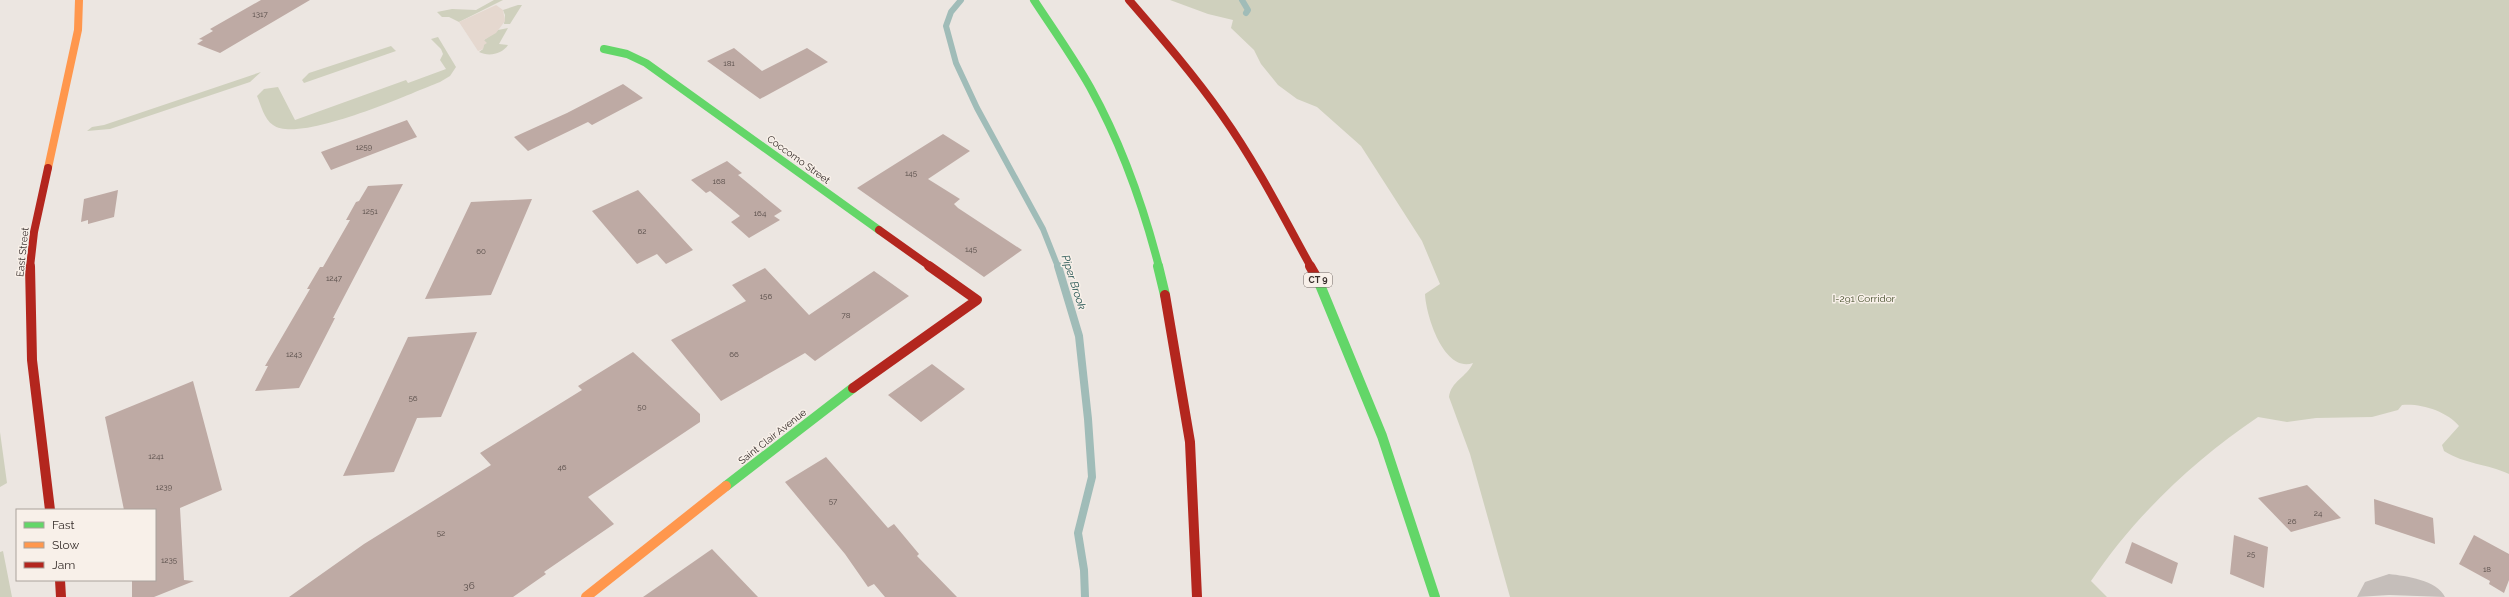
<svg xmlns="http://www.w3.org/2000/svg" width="2509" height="597" font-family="Raleway,sans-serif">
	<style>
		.green { fill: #cfd0bd }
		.plaza { fill: #e5d8cf }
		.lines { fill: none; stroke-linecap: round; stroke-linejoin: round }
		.stream-far1 { stroke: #a0bcb8; stroke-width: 6 }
		.stream { stroke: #a0bcb8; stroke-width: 8 }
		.building { fill: #beaaa4 }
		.street { fill: #c5beba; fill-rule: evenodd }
		.fast-far1 { stroke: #63d668; stroke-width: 8 }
		.fast { stroke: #63d668; stroke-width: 10 }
		.slow-far1 { stroke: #ff974d; stroke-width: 8 }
		.slow { stroke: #ff974d; stroke-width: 10 }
		.jam-far1 { stroke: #b3261e; stroke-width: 8 }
		.jam { stroke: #b3261e; stroke-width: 10 }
		.labels { text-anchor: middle; stroke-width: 3; stroke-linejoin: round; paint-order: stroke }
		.number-label { font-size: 8px; fill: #574c48 }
		.shield { fill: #f8f0e9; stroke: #706763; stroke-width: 1 }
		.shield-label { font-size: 9px; font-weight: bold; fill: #352c29 }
		.street-label { font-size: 10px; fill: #352c29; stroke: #f8f0e9 }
		.park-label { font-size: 10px; fill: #48512f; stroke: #f8f0e9 }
		.near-number-label { font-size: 10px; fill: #574c48 }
		.water-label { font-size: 11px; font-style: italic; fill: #235351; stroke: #f8f0e9 }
	</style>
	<rect width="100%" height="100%" fill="#ece6e1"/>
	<!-- green -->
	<path class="green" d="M494 0H503L459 22 449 17H442L437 12 452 9 476 10Z
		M1170 0H2509V474C2488 464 2464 464 2444 451L2442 445 2459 426C2447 411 2420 403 2402 405L2398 410 2372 417 2316 418 2287 422 2258 417C2194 460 2135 516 2091 581L2107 597H1510L1470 454 1449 397C1451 381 1467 377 1473 363 1444 373 1426 316 1425 294L1440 284 1422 241 1361 146 1317 107 1297 99 1278 85 1261 64 1254 50 1231 28 1233 20 1208 14Z
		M518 5H522L510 24H504L505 15 503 10Z
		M508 28 499 44 508 45C502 54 489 57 479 52L483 49 484 40 498 30Z
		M438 37 456 67 450 76 440 82C409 94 299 144 273 125 264 119 261 105 257 96L264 89 278 87 295 120 406 80 408 83 446 69 440 60 443 54 441 49 431 39Z
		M391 46 396 51 304 83 302 80 309 73Z
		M261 72 250 82 110 129 87 131 92 127 104 125Z
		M0 432 7 483 0 487Z
		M3 551 12 597H0V552Z"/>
	<!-- plaza -->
	<path class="plaza" d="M496 5 503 10 505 21 496 33 484 40 487 43 484 45 483 49 478 51 459 22Z"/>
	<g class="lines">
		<!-- stream-far1 -->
		<path class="stream-far1" d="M961 0 951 12 946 26 956 63 977 108 1043 229 1058 267
			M1242 0 1248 10 1246 13"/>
		<!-- stream -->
		<path class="stream" d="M1058 266 1079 336 1088 419 1092 477 1078 533 1084 570 1085 597"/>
	</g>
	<!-- building -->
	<path class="building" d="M261 0H310L220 53 197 44 203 40 199 39 213 31 210 29Z
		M734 48 762 71 807 48 828 62 760 99 707 61Z
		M623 84 643 98 592 125 588 122 528 151 514 137 567 113Z
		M407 120 417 137 331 170 321 152Z
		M943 134 970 151 928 179 960 199 954 204 958 208 1022 250 984 277 857 188Z
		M727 161 742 173 738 175 782 211 774 216 780 220 749 238 731 222 740 216 710 191 706 193 691 180Z
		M403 184 333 318H335L299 388 255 391 268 366H265L310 289H307L320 267H323L350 220H346L356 202 359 201 368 186Z
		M118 190 114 217 88 224V220L81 222 84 199Z
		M638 190 693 250 666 264 657 254 637 264 592 211Z
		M532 199 491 295 425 299 471 202Z
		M765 268 809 315 874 271 909 296 815 361 805 353 721 401 671 340 746 301 732 285Z
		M477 332 441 417 417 418 394 472 343 476 408 337Z
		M633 352 700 414V422L588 497 614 524 544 572 546 574 513 597H289L364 544 491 465 480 453 582 390 578 386Z
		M932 364 965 389 921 422 888 395Z
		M193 381 222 490 180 508 184 580 194 581 154 597H132V580H155V510H124L105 417Z
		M826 457 888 528 894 524 919 554 917 556 957 597H885L874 584 868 587 845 554 785 482Z
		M2307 485 2341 518 2291 532 2258 498Z
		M2374 499 2433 518 2435 544 2375 524Z
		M2234 535 2268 547 2264 588 2230 574Z
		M2474 535 2509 554V580L2504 593 2489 584 2490 581 2459 564Z
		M2132 542 2178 563 2172 584 2125 563Z
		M712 549 758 597H643Z"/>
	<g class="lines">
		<!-- street -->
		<path class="street" d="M2389 574C2406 576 2437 580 2445 597L2389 595 2357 597 2365 582Z"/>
		<!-- fast-far1 -->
		<path class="fast-far1" d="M1034 0C1053 29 1073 57 1090 87 1121 143 1143 205 1159 267
			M604 49 627 54 646 63 879 230"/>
		<!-- fast -->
		<path class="fast" d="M1158 266 1165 295
			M1318 280 1382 436 1435 597
			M726 486 853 388"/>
		<!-- slow-far1 -->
		<path class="slow-far1" d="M48 168 78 30 79 0"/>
		<!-- slow -->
		<path class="slow" d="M586 597 726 486"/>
		<!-- jam-far1 -->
		<path class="jam-far1" d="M1129 0C1161 37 1194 75 1222 115 1256 163 1283 216 1311 267
			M879 230 931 267
			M30 267 34 232 48 168"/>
		<!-- jam -->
		<path class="jam" d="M30 266 32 360 50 510
			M1310 266 1318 280
			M1165 295 1190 442 1197 597
			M853 388 977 300 929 266
			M60 580 61 597"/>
	</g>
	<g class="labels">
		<!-- number labels -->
		<g class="number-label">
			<text x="260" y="17">1317</text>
			<text x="729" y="66">181</text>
			<text x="364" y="150">1259</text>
			<text x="911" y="176">145</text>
			<text x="719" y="184">168</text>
			<text x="370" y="214">1251</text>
			<text x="760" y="216">164</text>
			<text x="642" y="234">62</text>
			<text x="971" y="252">145</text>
			<text x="481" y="254">60</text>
			<text x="334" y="281">1247</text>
			<text x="766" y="299">156</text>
			<text x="846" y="318">78</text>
			<text x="294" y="357">1243</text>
			<text x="734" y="357">66</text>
			<text x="413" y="401">56</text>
			<text x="642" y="410">50</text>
			<text x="156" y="459">1241</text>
			<text x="562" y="470">46</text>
			<text x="164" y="490">1239</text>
			<text x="833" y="504">57</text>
			<text x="2318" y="516">24</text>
			<text x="2292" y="524">26</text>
			<text x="441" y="536">52</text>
			<text x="2251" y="557">25</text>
			<text x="169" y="563">1235</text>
			<text x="2487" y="572">18</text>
		</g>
		<!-- shield labels -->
		<rect class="shield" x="1304" y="273" width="28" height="14" rx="3"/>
		<g class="shield-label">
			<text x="1318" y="283">CT 9</text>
		</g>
		<!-- street labels -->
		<g class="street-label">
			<text transform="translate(799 159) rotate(36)" y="4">Coccomo Street</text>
			<text transform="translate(22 252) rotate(-84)" y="4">East Street</text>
			<text transform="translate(772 436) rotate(-38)" y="4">Saint Clair Avenue</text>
		</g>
		<!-- park labels -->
		<g class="park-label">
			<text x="1864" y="302">I-291 Corridor</text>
		</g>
		<!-- near-number labels -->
		<g class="near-number-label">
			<text x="469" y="589">36</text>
		</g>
		<!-- water labels -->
		<g class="water-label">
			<text transform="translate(1074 282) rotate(72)" y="4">Piper Brook</text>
		</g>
	</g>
	<!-- legend -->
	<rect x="16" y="509" width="140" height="72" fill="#f8f0e9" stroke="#aaa29c"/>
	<rect x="24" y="522" width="20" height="6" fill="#63d668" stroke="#aaa29c"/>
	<text x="52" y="529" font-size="12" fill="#352c29">Fast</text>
	<rect x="24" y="542" width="20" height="6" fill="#ff974d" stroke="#aaa29c"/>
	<text x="52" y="549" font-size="12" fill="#352c29">Slow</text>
	<rect x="24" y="562" width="20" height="6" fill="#b3261e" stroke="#aaa29c"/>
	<text x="52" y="569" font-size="12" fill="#352c29">Jam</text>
</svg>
